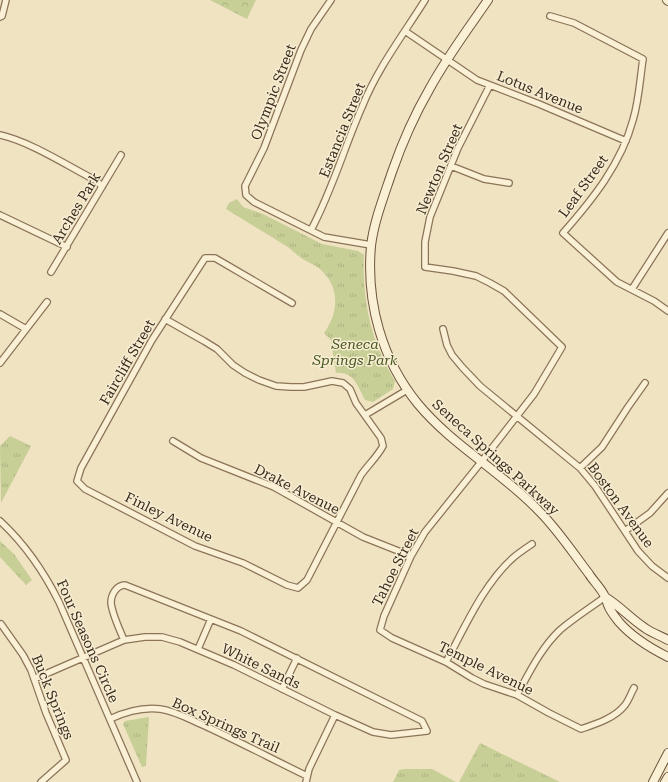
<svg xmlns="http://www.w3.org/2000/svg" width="668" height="782" font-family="'Roboto Serif',serif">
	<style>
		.grass { fill: url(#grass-tufts) }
		.forest { fill: url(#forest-crowns) }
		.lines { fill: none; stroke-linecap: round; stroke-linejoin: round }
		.street-casing { stroke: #8b7458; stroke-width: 8 }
		.secondary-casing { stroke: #6d553c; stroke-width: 10 }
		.street { stroke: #faf0d6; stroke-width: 5.5 }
		.secondary { stroke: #faf0d6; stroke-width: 8 }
		.labels { text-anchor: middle; stroke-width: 3; stroke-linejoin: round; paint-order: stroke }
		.street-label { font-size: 14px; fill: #3a2c1d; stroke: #f7edd2 }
		.park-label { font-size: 14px; font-style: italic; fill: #4a5823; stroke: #f7edd2 }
	</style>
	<defs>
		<pattern id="grass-tufts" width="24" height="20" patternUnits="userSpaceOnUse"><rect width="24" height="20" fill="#c7cf96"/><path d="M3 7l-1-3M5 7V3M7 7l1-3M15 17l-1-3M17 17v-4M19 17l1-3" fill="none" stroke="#acb281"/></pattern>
		<pattern id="forest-crowns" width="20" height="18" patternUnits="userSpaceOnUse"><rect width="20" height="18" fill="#c7cf96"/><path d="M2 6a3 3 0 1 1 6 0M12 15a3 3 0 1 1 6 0" fill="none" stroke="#acb281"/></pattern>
	</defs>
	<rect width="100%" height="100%" fill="#f0e3c2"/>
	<!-- grass -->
	<path class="grass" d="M237 199 243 207 263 214 322 244 358 251 364 255C362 301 371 342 395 381L393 389 373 402 365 400C358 387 354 371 336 373L331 340 324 333C339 313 340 287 321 270 315 264 306 262 300 257 294 253 289 247 283 244 264 232 245 221 226 209L229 203Z
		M10 436 31 446 1 503 0 446Z
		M0 541 14 554 32 580 26 585 0 557Z
		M149 717 146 766 142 767 123 724 125 721Z
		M480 743 560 782H459Z
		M405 769H432L456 782H393L399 770Z"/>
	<!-- forest -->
	<path class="forest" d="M210 0H256L247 19Z"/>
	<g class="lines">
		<!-- street casing -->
		<g class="street-casing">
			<path id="street" d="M331 0 311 29 301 50 264 148 245 186 246 195 254 202 324 237 371 245
				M550 16 574 23 643 59C640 79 639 100 633 120 621 164 593 199 563 233L617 282 654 301 668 311
				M0 17 2 16 6 0
				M405 31 477 80 539 104 626 141
				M490 85 458 148 430 217 425 242V267L453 271 476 276 490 283 504 291 562 347 534 394 482 461 425 532 411 556 384 616 380 630 392 638 446 662 472 678 484 684 517 695 549 713 581 729C596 724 615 718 625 705 629 700 631 693 634 688
				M0 135C31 142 66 165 95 180L98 182 102 187
				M451 166 484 179 509 183
				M0 215 67 247
				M311 230C332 191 344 148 362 107 377 69 403 35 425 0
				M51 272 121 155
				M632 289 668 233
				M0 314 26 329
				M165 319 204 341 217 349 233 365 245 373 259 380 276 386 291 387H304L332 381 343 383 350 389 356 403 381 438 383 446C377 457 368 465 361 475L307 580 298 588 287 585 243 563 195 546 85 489 77 481 81 468 152 340 205 258H215L292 303
				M443 329 447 345 452 355 462 367 480 386 580 468 595 486 638 551 652 566 668 578
				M0 363 47 302
				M365 415 407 390
				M173 441 201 458 274 487 363 537 411 556
				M580 468 602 447 628 407 645 383
				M0 521C25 544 44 572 59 602L137 782
				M625 531 650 513 668 493
				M1 624 23 655 31 670 46 713 66 760 41 782
				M198 649 211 619
				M446 662C465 627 484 583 514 557 520 552 526 548 532 544
				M34 679 124 640 145 637H162L180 642 234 665 335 715 373 732 391 735 427 731 422 721 241 631 125 585C117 585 111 594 111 603 112 612 120 631 124 640
				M282 689 297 658
				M517 695C529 673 541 648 560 630 574 618 590 608 605 597
				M110 719C125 712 143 707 160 709 175 711 189 719 203 725 238 741 272 759 307 776
				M306 782 309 769 335 715"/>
		</g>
		<!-- secondary casing -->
		<g class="secondary-casing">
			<path id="secondary" d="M488 0C468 29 447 57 430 88 415 114 402 143 392 172 384 196 374 221 371 246 366 303 382 360 418 404 452 445 502 472 539 511 558 530 573 553 589 574 594 582 602 589 605 597 607 600 607 603 608 605 610 611 615 617 619 622 632 637 650 648 668 657
				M667 0 668 1
				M605 597C620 606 631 619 645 628 652 633 661 636 668 640
				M653 782 668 753
				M665 782 668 777"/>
		</g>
		<!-- street -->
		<use href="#street" class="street"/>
		<!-- secondary -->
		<use href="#secondary" class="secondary"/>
	</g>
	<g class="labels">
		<!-- street labels -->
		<g class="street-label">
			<text transform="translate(273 92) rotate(-69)" y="5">Olympic Street</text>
			<text transform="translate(540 92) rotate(22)" y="5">Lotus Avenue</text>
			<text transform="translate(342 130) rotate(-68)" y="5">Estancia Street</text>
			<text transform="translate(439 169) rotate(-67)" y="5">Newton Street</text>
			<text transform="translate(583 186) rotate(-54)" y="5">Leaf Street</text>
			<text transform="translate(76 208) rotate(-59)" y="5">Arches Park</text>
			<text transform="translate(127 362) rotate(-60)" y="5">Faircliff Street</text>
			<text transform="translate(496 457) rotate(42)" y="5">Seneca Springs Parkway</text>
			<text transform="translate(297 489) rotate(27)" y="5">Drake Avenue</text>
			<text transform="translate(621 505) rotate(54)" y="5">Boston Avenue</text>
			<text transform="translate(169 517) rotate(26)" y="5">Finley Avenue</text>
			<text transform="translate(395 567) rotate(-63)" y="5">Tahoe Street</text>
			<text transform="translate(88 641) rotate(66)" y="5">Four Seasons Circle</text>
			<text transform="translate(261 666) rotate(26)" y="5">White Sands</text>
			<text transform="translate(486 668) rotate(26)" y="5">Temple Avenue</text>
			<text transform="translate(53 697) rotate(68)" y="5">Buck Springs</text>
			<text transform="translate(226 725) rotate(24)" y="5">Box Springs Trail</text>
		</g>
		<!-- park labels -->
		<g class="park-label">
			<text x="355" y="349">Seneca<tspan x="355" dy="16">Springs Park</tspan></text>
		</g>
	</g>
</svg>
